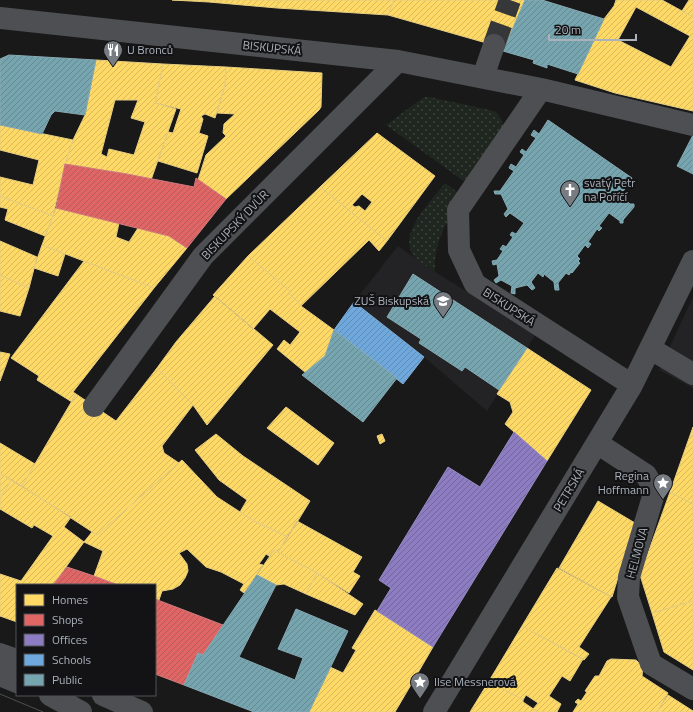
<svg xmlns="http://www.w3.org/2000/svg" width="693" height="712" font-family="'Titillium Web',sans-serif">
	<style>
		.built { fill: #232325 }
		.grass { fill: url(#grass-dots) }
		.homes { fill: url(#homes-hatch); stroke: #e6cd7f; fill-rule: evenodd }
		.shops { fill: url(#shops-hatch); stroke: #d07c7f }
		.offices { fill: url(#offices-hatch); stroke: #968cc0 }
		.schools { fill: url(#schools-hatch); stroke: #81abd2 }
		.public { fill: url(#public-hatch); stroke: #86a9b2 }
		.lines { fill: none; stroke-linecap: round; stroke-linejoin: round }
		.minor-tunnel { stroke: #363739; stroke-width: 22; stroke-dasharray: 22 11; stroke-linecap: butt }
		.minor { stroke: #4d4f52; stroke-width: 22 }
		.tram { stroke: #4d4f51; stroke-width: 1 }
		.labels { text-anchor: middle; stroke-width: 4; stroke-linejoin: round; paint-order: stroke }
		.street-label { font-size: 12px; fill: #aab1ba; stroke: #131315 }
		.poi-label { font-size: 12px; fill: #aab1ba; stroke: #131315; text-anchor: start }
	</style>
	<defs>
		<pattern id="grass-dots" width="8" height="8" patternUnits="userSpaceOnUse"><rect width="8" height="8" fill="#1f261f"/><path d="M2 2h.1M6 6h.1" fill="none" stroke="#3d433d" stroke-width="1.8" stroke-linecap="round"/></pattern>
		<pattern id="homes-hatch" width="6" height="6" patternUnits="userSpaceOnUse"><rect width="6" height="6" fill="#ffd966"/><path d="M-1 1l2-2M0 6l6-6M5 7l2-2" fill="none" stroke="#d6b85d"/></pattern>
		<pattern id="shops-hatch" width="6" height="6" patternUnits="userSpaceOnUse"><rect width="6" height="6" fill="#e06666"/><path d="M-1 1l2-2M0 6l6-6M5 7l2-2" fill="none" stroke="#b55a5a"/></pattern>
		<pattern id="offices-hatch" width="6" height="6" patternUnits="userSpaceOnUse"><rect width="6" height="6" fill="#8e7cc3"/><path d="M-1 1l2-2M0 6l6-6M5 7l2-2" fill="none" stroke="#736799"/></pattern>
		<pattern id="schools-hatch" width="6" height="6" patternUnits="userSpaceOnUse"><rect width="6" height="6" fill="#6fa8dc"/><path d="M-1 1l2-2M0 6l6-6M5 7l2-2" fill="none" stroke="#608bb3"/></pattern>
		<pattern id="public-hatch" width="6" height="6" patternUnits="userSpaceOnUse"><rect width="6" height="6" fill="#76a5af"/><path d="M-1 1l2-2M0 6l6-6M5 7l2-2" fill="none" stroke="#658991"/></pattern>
	</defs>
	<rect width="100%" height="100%" fill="#191919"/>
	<!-- built -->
	<path class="built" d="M398 246 435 272 536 334 487 411 424 357 354 302Z
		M693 297V388L659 370Z"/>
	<!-- grass -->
	<path class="grass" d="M424 97H430L494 111C499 115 502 119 504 126L465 182 386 125Z
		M445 183 462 196C448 220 433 242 435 272 429 267 418 262 413 255 398 233 432 200 445 183Z"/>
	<!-- homes -->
	<path class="homes" d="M172 0H209V2Z
		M209 0H278L277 8 209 2Z
		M278 0H394L388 15 277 8Z
		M394 0H525L504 48 388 15Z
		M616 0H662L693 17V111L615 93 575 80 604 19 614 6ZM636 7 690 36 671 67 618 40Z
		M689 0H693V17L682 11Z
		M96 60 163 64 155 103 176 109 151 180 127 174 65 164 73 140 85 115ZM115 100H138L131 118 145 122 134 155 109 149 107 157 101 154Z
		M163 64 226 67 225 85 215 118 205 114 201 116 203 119 199 133 208 136 197 173 158 161 168 132 173 133 181 109 155 103Z
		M226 67 322 73 321 107 319 110 226 199 198 180 206 155 226 136 223 133 224 124 235 114 217 113 225 85Z
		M0 125 73 140 65 164 53 216 0 196V177L33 185 39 160 0 150Z
		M377 133 435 176 387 241 320 187ZM362 194 372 202 365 211 359 206 355 207 352 205Z
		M320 187 387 241 379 251 369 240 301 306 289 293 290 291 248 256Z
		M0 196 53 216 45 236 5 220 8 209 0 207Z
		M56 208 119 223 116 237 129 242 138 228 169 236 187 248 154 288 42 245Z
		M0 241 37 257 29 288 0 275Z
		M42 245 65 254 58 276 34 268Z
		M248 256 290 291 289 293 301 306 334 330 325 356 306 373 277 349 284 340 290 345 300 332 270 309 253 329 213 295Z
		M84 261 154 288 73 392 76 394 72 402 37 380 39 376 11 358Z
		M0 275 29 288 20 316 0 311Z
		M215 296 273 345 207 425 193 405 157 368 176 342Z
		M527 348 591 390 547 461 505 424 513 412 510 402 497 394Z
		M0 352 10 354 0 381Z
		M157 368 193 405 162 446 164 453 179 463 97 535 22 486 76 394 116 421Z
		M286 407 334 443 318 465 267 428Z
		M693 427V504L670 492Z
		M216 434 243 456 310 501 288 537 254 521 240 512 247 500 219 480 195 450Z
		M382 434 385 441 380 444 377 436Z
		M0 443 35 464 22 486 0 473Z
		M182 460 217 497 254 521 288 537 278 552 274 550 269 556 266 554 259 564 263 565 244 593 240 590 244 584 221 572 206 567 187 549 179 553 187 564 188 571 185 578 180 585 173 589 162 591 159 600 155 599V585H118L94 576 103 551 84 542 92 532 97 535Z
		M0 473 11 480 0 499Z
		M11 480 71 517 64 527 84 542 53 585H17V622L0 616V574L21 581 53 536 34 525 32 528 0 509V499Z
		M670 492 693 504V601L652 613 640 575Z
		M598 501 635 523 612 597 559 568Z
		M297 521 362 557 353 572 360 576 349 593 317 573 278 552Z
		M274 550 317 573 306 594 284 584 276 585 257 575Z
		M557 568 611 597 579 647 589 654 584 660 522 626Z
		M317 573 363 604 355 615 306 594Z
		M693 601V670L664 652 652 613Z
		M375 610 396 622 433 647 395 712H309L330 667 343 673 356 650 352 648Z
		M522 626 583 659 570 681 562 676 549 696 561 704 557 712H538L533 709 538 703 526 695 523 700 489 681Z
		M611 659 636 660 643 667 642 676 668 693 657 712H573L578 704 575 702 578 699 581 701 587 692 585 691 595 676H599L607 661Z
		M489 681 523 700V702L538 712H470Z
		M668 695 693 711V712H657Z"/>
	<!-- shops -->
	<path class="shops" d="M65 164 127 174 194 187 196 178 226 199 187 248 169 236 56 208Z
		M67 567 94 576 118 585H53Z
		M155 599 223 625 203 655 198 653 184 685 155 674Z"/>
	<!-- offices -->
	<path class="offices" d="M514 432 547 461 433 647 377 611 391 588 379 580 448 467 480 487Z"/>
	<!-- schools -->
	<path class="schools" d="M354 302 424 357 403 384 334 330Z"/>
	<!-- public -->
	<path class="public" d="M525 0H542L604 19 578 74 547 64V68L533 63 534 60 503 51Z
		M9 55 96 60 85 115 55 111 51 115 42 134 0 125V59Z
		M548 120 632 178 620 196 630 204H634V207L623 220V223H620V221L609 213 599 226 602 228 599 231 597 229 588 242 591 244 588 248 585 245 577 256 580 259 578 261 580 263 572 273 571 272 569 275 566 273 558 283 559 290H555L554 282 544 274 543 277 538 273 531 282 535 288 532 290 527 285 515 288V294L511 293 512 286 501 280 496 283 494 280 499 276 497 264 493 265 492 261 497 260 503 251 500 249 503 245 506 247 513 237 510 235 512 232 516 234 524 223 510 213 506 217 504 214 508 209 501 194H495L494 191H500L514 171 509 168 511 164 516 167 524 155 520 152 522 149 526 152 536 138 531 135 534 130 539 134Z
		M693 135V174L677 166Z
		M413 274 527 348 499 390 465 367 462 371 419 343 421 339 387 317Z
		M334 330 397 378 363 422 302 375 325 356Z
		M257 575 276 585 239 657 295 680 303 658 278 649 296 609 348 631 309 712H254L184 685 198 653 203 655Z"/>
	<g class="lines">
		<!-- minor-tunnel -->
		<path class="minor-tunnel" d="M494 45 510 0"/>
		<!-- minor -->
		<path class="minor" d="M0 18 398 61 541 89 693 125
			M483 77 494 45
			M541 89 458 210 459 250 475 284 632 385
			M651 349 693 374
			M94 406 203 256 398 61
			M597 443 646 475 655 490 629 577 628 597 651 664 693 689
			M0 654 17 660
			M0 675 17 682
			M50 695 81 712
			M103 695 142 712
			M434 712 632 385 693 261"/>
		<!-- tram -->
		<path class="tram" d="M0 675 17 682
			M0 694 43 712
			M50 695 81 712"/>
	</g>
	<!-- icons -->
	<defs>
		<g id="restaurant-pin" transform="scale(1)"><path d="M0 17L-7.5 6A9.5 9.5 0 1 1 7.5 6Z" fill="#777c82" stroke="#131315"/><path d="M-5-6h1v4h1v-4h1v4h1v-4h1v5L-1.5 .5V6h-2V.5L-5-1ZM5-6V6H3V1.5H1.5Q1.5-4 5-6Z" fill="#fff"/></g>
		<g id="church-pin" transform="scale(1)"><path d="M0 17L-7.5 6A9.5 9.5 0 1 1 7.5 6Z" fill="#777c82" stroke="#131315"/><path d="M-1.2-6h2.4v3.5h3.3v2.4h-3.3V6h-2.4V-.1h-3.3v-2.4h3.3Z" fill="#fff"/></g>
		<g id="school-pin" transform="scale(1)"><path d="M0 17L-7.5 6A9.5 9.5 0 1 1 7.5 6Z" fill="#777c82" stroke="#131315"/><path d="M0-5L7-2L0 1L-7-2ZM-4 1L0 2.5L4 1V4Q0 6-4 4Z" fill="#fff"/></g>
		<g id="sight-pin" transform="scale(1)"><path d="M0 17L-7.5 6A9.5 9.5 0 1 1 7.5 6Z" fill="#777c82" stroke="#131315"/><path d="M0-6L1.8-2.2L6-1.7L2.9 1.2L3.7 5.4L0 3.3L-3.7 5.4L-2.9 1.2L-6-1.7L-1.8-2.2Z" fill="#fff"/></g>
	</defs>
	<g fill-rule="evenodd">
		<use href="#restaurant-pin" x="113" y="50"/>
		<use href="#church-pin" x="570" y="190"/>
		<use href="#school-pin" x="443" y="301"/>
		<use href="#sight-pin" x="663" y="483"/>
		<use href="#sight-pin" x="420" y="682"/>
	</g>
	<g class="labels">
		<!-- street labels -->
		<g class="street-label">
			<text transform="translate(272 48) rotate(6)" y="4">BISKUPSKÁ</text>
			<text transform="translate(235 225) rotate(-46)" y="4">BISKUPSKÝ DVŮR</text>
			<text transform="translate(509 307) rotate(33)" y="4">BISKUPSKÁ</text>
			<text transform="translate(569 490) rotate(-59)" y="4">PETRSKÁ</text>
			<text transform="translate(637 553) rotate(-75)" y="4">HELMOVA</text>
		</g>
		<!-- poi labels -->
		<g class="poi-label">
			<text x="127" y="54">U Bronců</text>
			<text x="584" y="187">svatý Petr<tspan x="584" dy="14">na Poříčí</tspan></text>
			<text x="429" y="305" text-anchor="end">ZUŠ Biskupská</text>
			<text x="649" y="480" text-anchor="end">Regina<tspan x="649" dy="14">Hoffmann</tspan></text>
			<text x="434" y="686">Ilse Messnerová</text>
		</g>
	</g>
	<!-- legend -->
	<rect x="16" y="584" width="140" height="112" fill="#131315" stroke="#4f5257"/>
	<rect x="24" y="594" width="20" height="12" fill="#ffd966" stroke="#4f5257"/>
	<text x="52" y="604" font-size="12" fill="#aab1ba">Homes</text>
	<rect x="24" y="614" width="20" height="12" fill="#e06666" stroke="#4f5257"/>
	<text x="52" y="624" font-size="12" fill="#aab1ba">Shops</text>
	<rect x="24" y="634" width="20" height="12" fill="#8e7cc3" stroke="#4f5257"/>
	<text x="52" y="644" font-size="12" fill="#aab1ba">Offices</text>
	<rect x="24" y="654" width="20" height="12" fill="#6fa8dc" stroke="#4f5257"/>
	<text x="52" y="664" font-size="12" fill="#aab1ba">Schools</text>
	<rect x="24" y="674" width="20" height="12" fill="#76a5af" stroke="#4f5257"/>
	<text x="52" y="684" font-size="12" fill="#aab1ba">Public</text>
	<!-- scale -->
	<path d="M549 34v6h87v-6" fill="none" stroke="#aab1ba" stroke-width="2"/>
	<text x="555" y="34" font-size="12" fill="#aab1ba" stroke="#131315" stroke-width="3" paint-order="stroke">20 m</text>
</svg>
